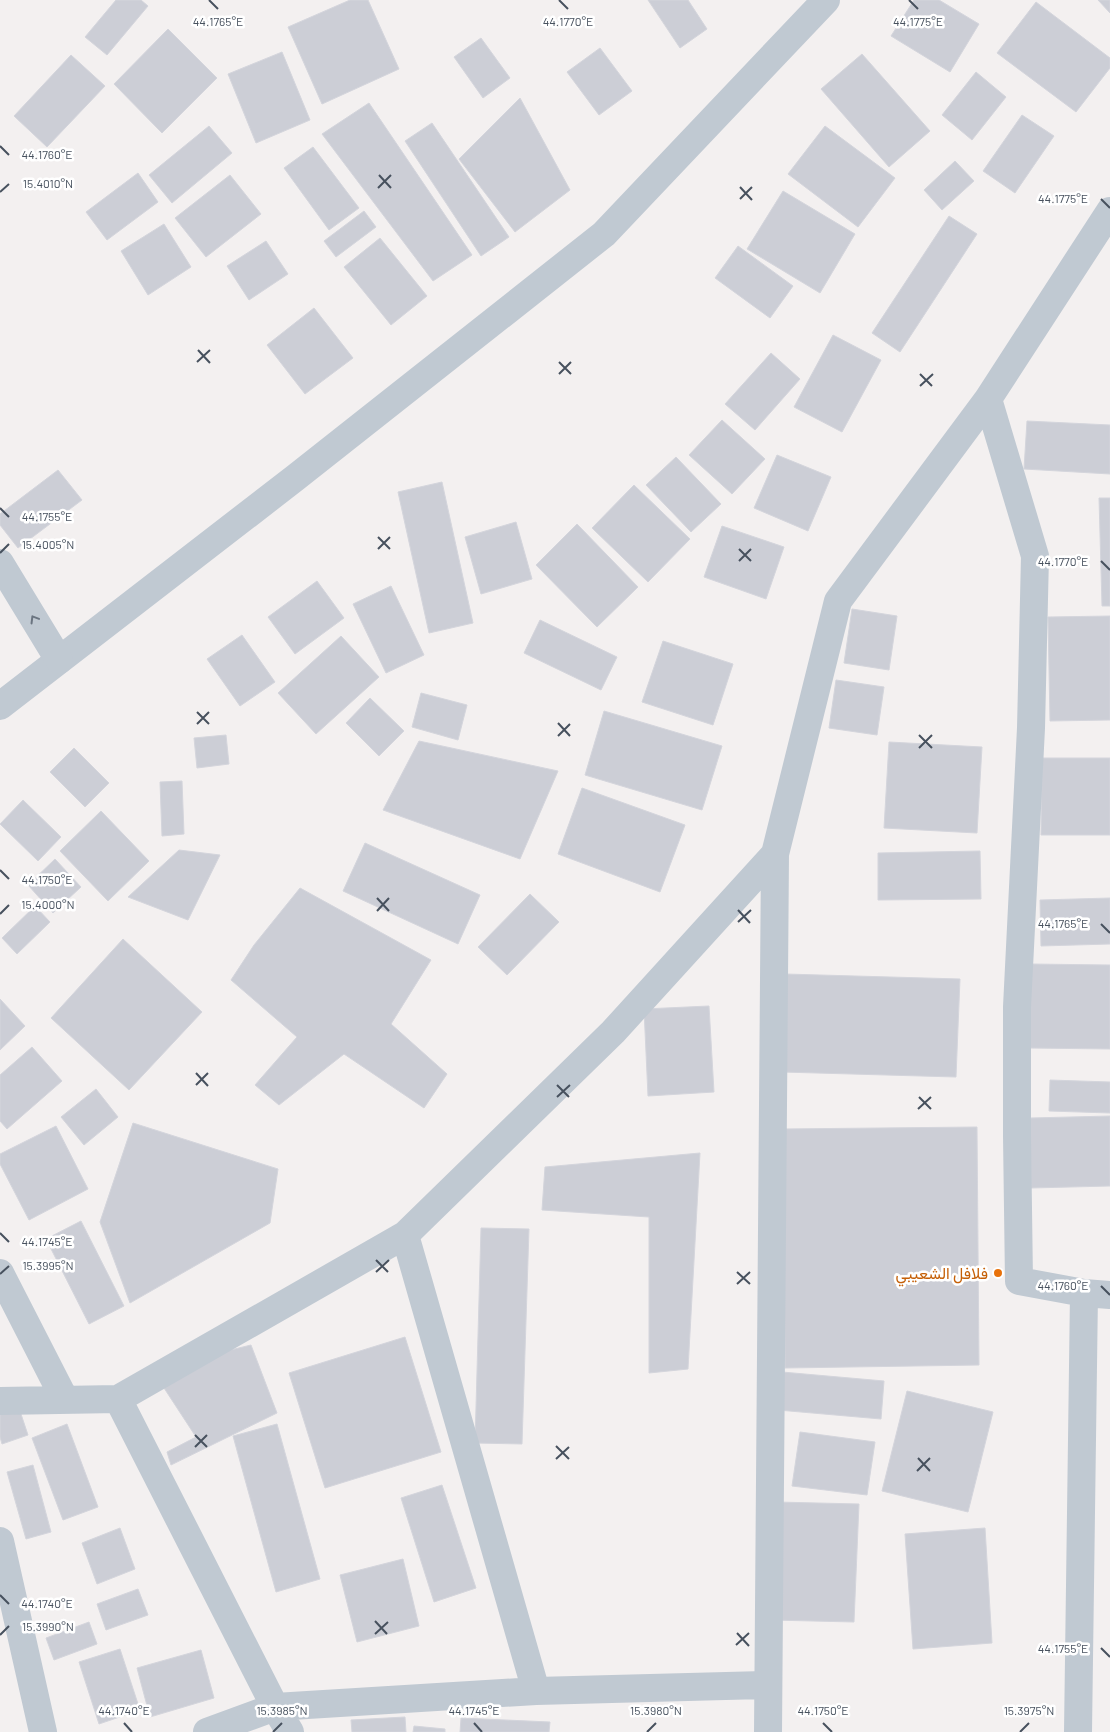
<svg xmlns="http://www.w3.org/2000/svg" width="1110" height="1732" font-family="Barlow,Vazirmatn,sans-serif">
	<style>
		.building { fill: #ccced6; stroke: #d4d5dc }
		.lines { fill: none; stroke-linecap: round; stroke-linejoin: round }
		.minor { stroke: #c0c9d2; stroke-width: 28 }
		.tertiary { stroke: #c0c9d2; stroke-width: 28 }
		.oneway { stroke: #6b7581 }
		.ticks { fill: none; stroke: #47515e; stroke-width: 2 }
		.food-dot { fill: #e8710a; stroke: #fff; stroke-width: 2 }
		.labels { text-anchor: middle; stroke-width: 5; stroke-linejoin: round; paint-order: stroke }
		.food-label { font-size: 16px; fill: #c56008; stroke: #fff; text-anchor: end }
		.ticks-label { font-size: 12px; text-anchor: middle; fill: #47515e; stroke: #fff; stroke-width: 5; stroke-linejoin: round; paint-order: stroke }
	</style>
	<rect width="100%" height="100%" fill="#f3f0f0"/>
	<!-- building -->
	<path class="building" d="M116 0H141L148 6 107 55 85 37Z
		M350 0H368L399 69 322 104 288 27Z
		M648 0H688L707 29 680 48Z
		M914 0H939L979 24 950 72 891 36Z
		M1098 0H1110V13Z
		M1036 2 1110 58V68L1076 112 997 53Z
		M168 29 217 78 162 133 114 84Z
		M481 38 510 78 483 98 454 57Z
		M600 48 632 91 599 115 567 72Z
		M282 52 310 120 256 143 228 74Z
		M862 54 930 131 889 167 821 89Z
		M71 55 105 86 47 147 14 116Z
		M976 72 1006 97 972 140 942 115Z
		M520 98 570 190 515 232 459 159Z
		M369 103 472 255 433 281 322 134Z
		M1022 115 1054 136 1015 193 983 171Z
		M432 123 509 237 481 256 405 141Z
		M209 126 232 153 172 203 149 175Z
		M825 126 895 178 858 227 788 174Z
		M313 147 359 208 329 230 284 168Z
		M955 161 974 181 942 210 924 190Z
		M138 173 158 202 107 240 86 212Z
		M230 175 261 214 206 257 175 218Z
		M783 191 855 234 820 293 747 249Z
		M364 211 376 227 336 257 324 241Z
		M949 216 977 234 900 352 872 333Z
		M164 224 191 267 148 295 121 251Z
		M380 238 427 296 391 325 344 267Z
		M266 241 288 274 249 300 227 266Z
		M738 246 793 286 770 318 715 278Z
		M314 308 353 358 305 394 267 345Z
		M833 335 881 360 842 432 794 407Z
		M771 353 800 379 755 430 725 404Z
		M722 420 765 459 732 494 689 455Z
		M1027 421 1110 425V474L1024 469Z
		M777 455 831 477 808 531 754 508Z
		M676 457 721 504 691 532 646 485Z
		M58 470 82 500 18 548 0 525V514Z
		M442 482 473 623 429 633 398 492Z
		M634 485 690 539 648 582 592 528Z
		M1099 498H1110V606H1102Z
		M516 522 532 579 481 594 465 537Z
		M577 524 638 587 597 627 536 565Z
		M722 526 784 547 766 599 704 577Z
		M317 581 344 618 295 654 268 617Z
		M391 586 424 655 386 673 353 604Z
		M852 609 897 616 889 670 844 663Z
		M1110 616V720L1050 721 1048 617Z
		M540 620 617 657 601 690 524 653Z
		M242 635 275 682 240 706 207 659Z
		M341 636 379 677 316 734 278 693Z
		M663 641 733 664 713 725 642 702Z
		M836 680 884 687 877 735 829 728Z
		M421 693 467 705 458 740 412 727Z
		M370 698 404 731 379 756 346 723Z
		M604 711 722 746 702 810 585 775Z
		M226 735 229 764 197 768 194 738Z
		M419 741 558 771 520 859 383 810Z
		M889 742 982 747 977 833 884 828Z
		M74 748 109 783 85 807 50 772Z
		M1042 758H1110V835H1041Z
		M182 781 184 834 162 836 160 782Z
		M582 788 685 825 660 892 558 854Z
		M23 800 61 837 38 861 0 824Z
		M101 811 149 861 108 901 60 851Z
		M365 843 480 895 458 944 343 891Z
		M179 850 220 855 188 920 128 897Z
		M980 851 981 899 878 900V853Z
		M55 859 81 887 53 913 28 885Z
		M300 888 431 960 391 1024 447 1074 424 1108 344 1054 279 1105 255 1085 297 1037 231 980 254 945Z
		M530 894 559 922 507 975 478 947Z
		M1110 898V944L1041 946 1040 900Z
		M35 906 50 922 17 954 2 938Z
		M123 939 202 1012 129 1090 51 1018Z
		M1031 964 1110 965V1049L1029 1048Z
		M785 974 960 979 956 1077 782 1072Z
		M0 999 25 1026 0 1050Z
		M709 1006 714 1092 648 1096 644 1009Z
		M32 1047 62 1081 7 1129 0 1121V1075Z
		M1050 1080 1110 1082V1113L1049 1111Z
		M96 1089 118 1117 84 1145 61 1117Z
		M1110 1116V1186L1031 1188 1030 1118Z
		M133 1123 278 1169 270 1223 130 1303 100 1222Z
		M56 1126 88 1189 29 1220 0 1164V1154Z
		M977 1127 979 1365 785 1368 783 1129Z
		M700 1153 688 1369 649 1373V1217L542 1210 545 1167Z
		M81 1221 124 1306 89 1324 46 1239Z
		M481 1228 529 1229 522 1444 475 1443Z
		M405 1337 441 1452 325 1488 289 1373Z
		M251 1345 277 1413 171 1465 167 1452 196 1437 164 1388 198 1358Z
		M782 1372 884 1381 881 1419 778 1410Z
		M907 1391 993 1412 968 1512 882 1491Z
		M19 1408 28 1435 2 1444 0 1437V1414Z
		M67 1424 98 1507 63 1520 32 1438Z
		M277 1424 320 1579 276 1592 233 1436Z
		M800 1432 875 1442 867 1495 792 1486Z
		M33 1465 51 1532 26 1539 7 1472Z
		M442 1485 476 1588 434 1602 401 1498Z
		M776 1502 859 1504 854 1622 772 1620Z
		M120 1528 135 1569 97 1584 82 1543Z
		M985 1528 992 1643 913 1649 905 1534Z
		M403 1559 419 1626 357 1642 340 1575Z
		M138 1589 148 1615 106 1630 97 1604Z
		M89 1622 97 1644 54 1660 46 1638Z
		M120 1649 140 1710 99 1724 79 1662Z
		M201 1650 214 1698 150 1717 137 1668Z
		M405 1717 406 1732H352L351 1720Z
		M461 1718 550 1722 549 1732H460Z
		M414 1726 445 1729V1732H413Z"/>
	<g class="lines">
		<!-- minor -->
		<path class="minor" d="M988 399 1035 556 1031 728 1017 1007V1136L1019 1281 1084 1293 1110 1295
			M0 706 295 478 604 234 826 0
			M405 1235 536 1691
			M0 1273 65 1400
			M118 1399 275 1707 290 1732
			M0 1401 118 1399 405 1235 613 1032 775 854 838 601 988 399 1110 211
			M0 1541 43 1732
			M207 1732 275 1707 536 1691 768 1685
			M768 1732 775 854
			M1078 1732 1084 1293"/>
		<!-- tertiary -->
		<path class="tertiary" d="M0 563 59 660"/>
	</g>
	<!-- one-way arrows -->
	<defs><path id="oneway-chevron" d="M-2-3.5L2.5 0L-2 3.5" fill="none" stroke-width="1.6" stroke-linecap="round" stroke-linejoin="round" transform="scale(1.25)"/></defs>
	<use class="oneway" href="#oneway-chevron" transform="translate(34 619) rotate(-121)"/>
	<!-- ticks -->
	<path class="ticks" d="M209 0 218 9M559 0 568 9M909 0 918 9M0 146 9 155M379 175 391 188M740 187 752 200M378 188 391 175M0 192 9 184M740 199 752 187M1101 199 1110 208M198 350 210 363M197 362 210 350M559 362 571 374M559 374 571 362M920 374 932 386M920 386 933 374M0 508 9 517M378 537 390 549M378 549 390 537M739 549 751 561M0 553 9 544M739 561 751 549M1101 561 1110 570M197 712 209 724M558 723 570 736M197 724 209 712M919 735 932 748M558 736 570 724M919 748 932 735M0 870 9 879M377 898 389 911M738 910 750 923M377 911 389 898M0 914 9 905M738 922 751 910M1101 924 1110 933M196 1073 208 1086M196 1085 208 1073M557 1085 569 1097M557 1097 570 1085M919 1097 931 1109M918 1109 931 1097M0 1233 9 1242M376 1260 388 1272M376 1272 389 1260M737 1272 750 1284M0 1274 9 1266M737 1284 750 1272M1101 1286 1110 1295M195 1435 207 1447M556 1446 569 1459M195 1447 207 1435M918 1458 930 1471M556 1459 569 1447M917 1471 930 1458M0 1595 9 1604M375 1621 387 1634M737 1633 749 1646M375 1634 388 1622M0 1635 9 1626M736 1645 749 1633M1101 1648 1110 1657M124 1723 132 1732M474 1723 482 1732M823 1723 832 1732M273 1732 282 1723M647 1732 656 1723M1020 1732 1029 1723"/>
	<!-- markers -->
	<circle class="food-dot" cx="998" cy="1273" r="5"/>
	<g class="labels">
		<!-- food labels -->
		<g class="food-label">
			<text x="988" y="1279">فلافل الشعيبي</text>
		</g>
	</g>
	<g class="ticks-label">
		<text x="218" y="26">44.1765°E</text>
		<text x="568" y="26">44.1770°E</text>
		<text x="918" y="26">44.1775°E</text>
		<text x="47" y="159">44.1760°E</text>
		<text x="48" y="188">15.4010°N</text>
		<text x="1063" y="203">44.1775°E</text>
		<text x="47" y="521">44.1755°E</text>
		<text x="48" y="549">15.4005°N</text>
		<text x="1063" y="566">44.1770°E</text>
		<text x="47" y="884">44.1750°E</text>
		<text x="48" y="909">15.4000°N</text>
		<text x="1063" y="928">44.1765°E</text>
		<text x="47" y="1246">44.1745°E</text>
		<text x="48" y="1270">15.3995°N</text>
		<text x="1063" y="1290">44.1760°E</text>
		<text x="47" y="1608">44.1740°E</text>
		<text x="48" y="1631">15.3990°N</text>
		<text x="1063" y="1653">44.1755°E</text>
		<text x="124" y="1715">44.1740°E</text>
		<text x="474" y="1715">44.1745°E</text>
		<text x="823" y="1715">44.1750°E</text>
		<text x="282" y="1715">15.3985°N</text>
		<text x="656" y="1715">15.3980°N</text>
		<text x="1029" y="1715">15.3975°N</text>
	</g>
</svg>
